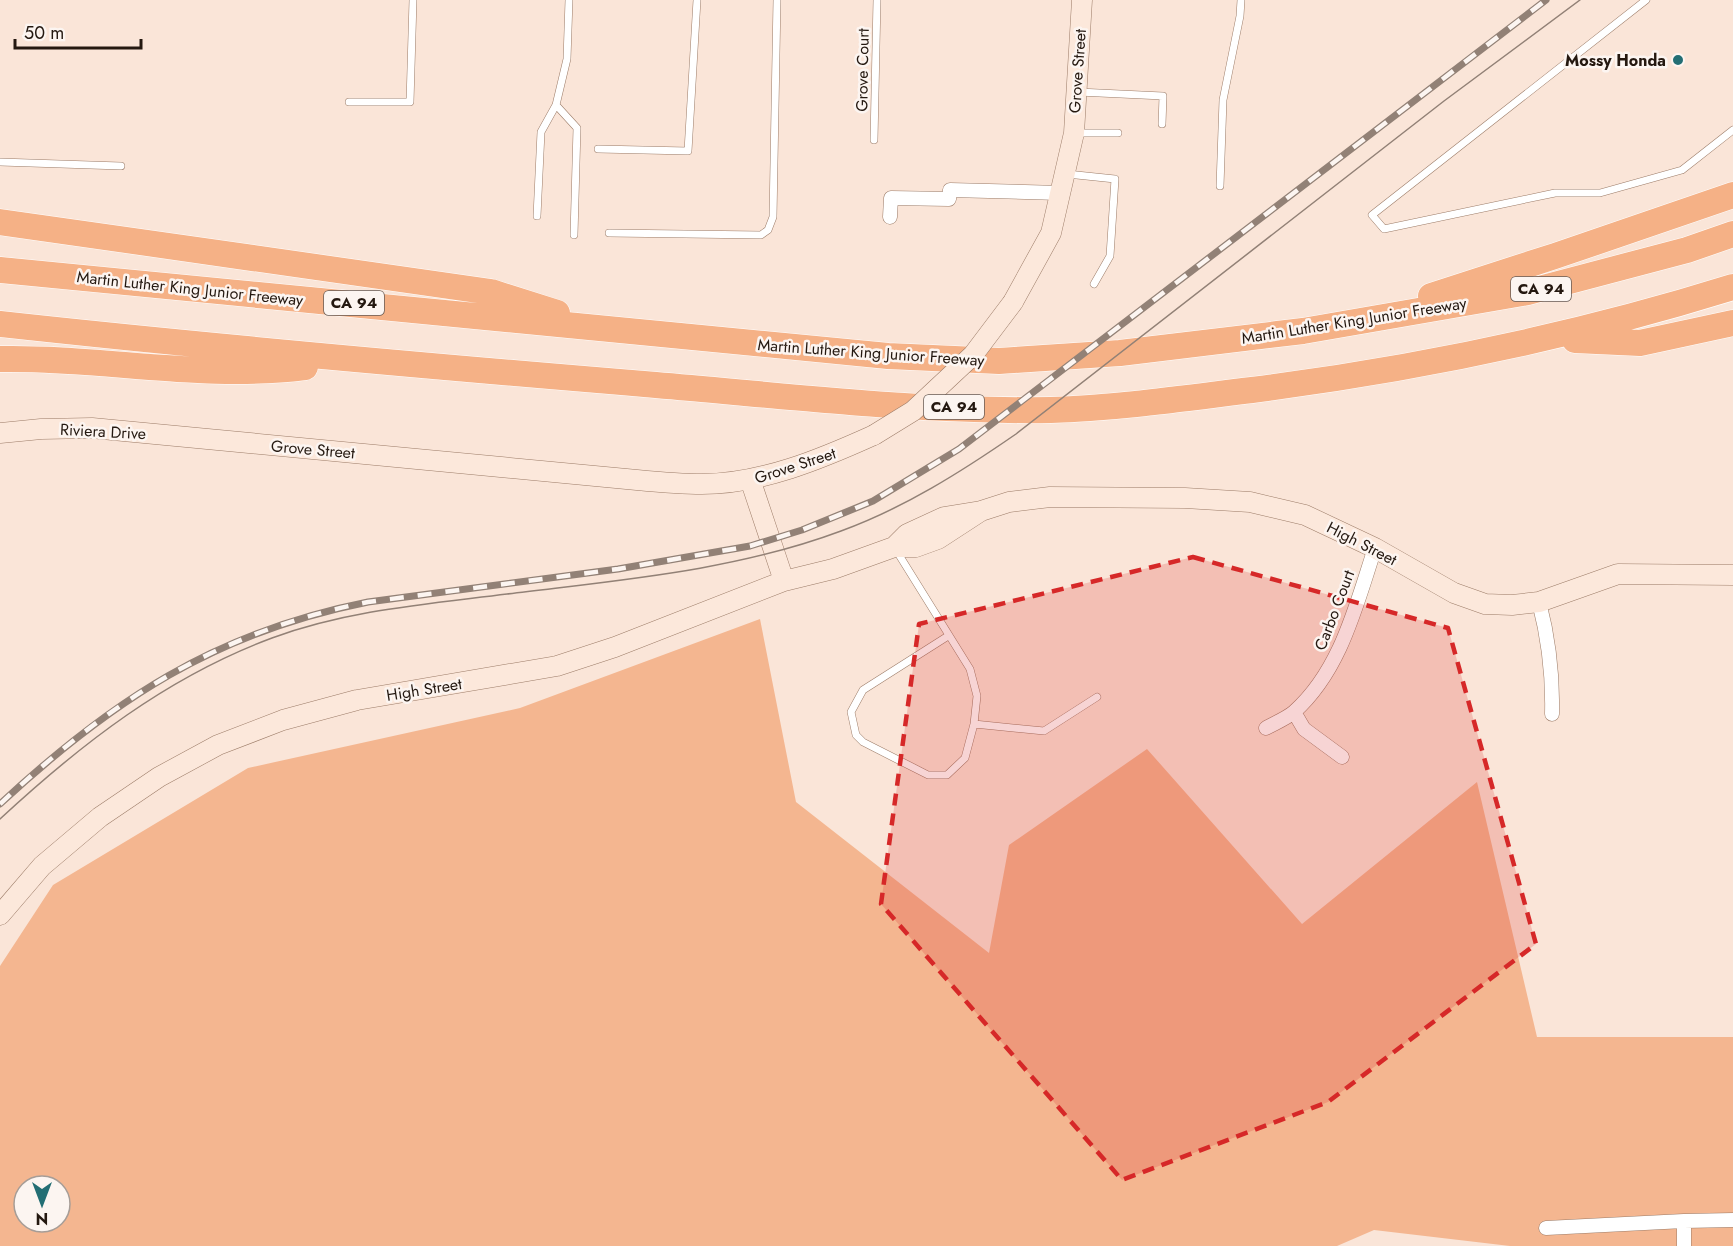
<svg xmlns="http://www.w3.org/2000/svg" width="1733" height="1246" font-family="Jost,sans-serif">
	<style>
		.green { fill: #f4b690; fill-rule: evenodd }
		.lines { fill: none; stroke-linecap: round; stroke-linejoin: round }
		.lane-casing { stroke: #9c7c68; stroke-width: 8 }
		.street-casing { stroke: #9c7c68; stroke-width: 15 }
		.secondary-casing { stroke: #9c7c68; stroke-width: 21 }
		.highway-casing { stroke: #fff; stroke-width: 27 }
		.lane { stroke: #fff; stroke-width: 7 }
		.street { stroke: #fff; stroke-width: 14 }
		.secondary { stroke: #fce8db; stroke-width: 20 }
		.highway { stroke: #f5b186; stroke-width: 26 }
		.tram { stroke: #928176; stroke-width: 1.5 }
		.rail-casing { stroke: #928176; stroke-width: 7 }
		.rail { stroke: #fcf5f1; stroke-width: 4.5; stroke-dasharray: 14; stroke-linecap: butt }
		.secondary-bridge-casing { stroke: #9c7c68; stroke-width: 21; stroke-linecap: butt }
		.secondary-bridge { stroke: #fce8db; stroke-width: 20 }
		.marked { fill: #d62828; fill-opacity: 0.2; stroke: #d62828; stroke-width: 4.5; stroke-dasharray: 12 8; stroke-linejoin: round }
		.poi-dot { fill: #236e74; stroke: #fcf5f1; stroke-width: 2 }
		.labels { text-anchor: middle; stroke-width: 5; stroke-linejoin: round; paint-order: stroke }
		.shield { fill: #fcf5f1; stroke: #655a54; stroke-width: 1.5 }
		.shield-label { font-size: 15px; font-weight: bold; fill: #241810 }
		.poi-label { font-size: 16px; font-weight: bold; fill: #241810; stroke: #fcf5f1; text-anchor: end }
		.street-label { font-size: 16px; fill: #241810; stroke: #fcf5f1 }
	</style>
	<rect width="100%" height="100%" fill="#fae5d8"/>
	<!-- green -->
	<path class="green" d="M760 619 796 802 989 953 1009 845 1147 749 1302 924 1477 782 1537 1037H1733V1246H1510L1374 1230 1337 1246H0V966L53 885 248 768 520 708ZM24 1186H60V1222H24Z"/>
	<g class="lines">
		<!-- lane casing -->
		<g class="lane-casing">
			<path id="lane" d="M1646 0 1372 215 1384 229 1555 193H1600L1682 170 1733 130
				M1078 92 1163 96 1162 124
				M349 102H410L413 0
				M556 105 577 128 574 235
				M1076 133H1118
				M874 140 877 0
				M598 149 688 151 697 0
				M0 162 121 166
				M1067 174 1115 179 1110 256 1094 284
				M1220 186 1223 100 1240 16 1241 0
				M537 216 541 132 556 105 567 59 569 0
				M609 233 761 235 768 230 773 217 777 0
				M896 550 970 669 977 696 974 724 965 758 947 775H928L863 742 856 735 851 712 863 690 948 636
				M974 724 1044 731 1097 697"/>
		</g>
		<!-- street casing -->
		<g class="street-casing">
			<path id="street" d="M890 217 891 198 949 199 950 190 1060 193
				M1539 602C1549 640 1553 675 1552 714
				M1294 712 1304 729 1342 757
				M1266 728C1275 723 1287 718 1294 712 1341 670 1356 605 1375 548
				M1684 1221 1733 1220
				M1546 1228 1684 1221V1246"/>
		</g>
		<!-- secondary casing -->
		<g class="secondary-casing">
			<path id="secondary" d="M1013 302 1051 233 1074 133 1082 0
				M0 433 41 429 92 428 637 480C658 482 680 484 702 484 761 484 821 459 874 435
				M750 479 784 581
				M894 547 907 534 944 517 981 511 1009 502 1050 497 1185 498 1250 502 1305 515 1375 548 1454 593 1485 604 1512 605 1539 602 1618 574 1733 575
				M0 915 42 866 100 817 159 777 218 745 283 720 357 700 557 666 615 647 784 581 833 569 894 547H916L938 539 981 511"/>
		</g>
		<!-- highway casing -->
		<g class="highway-casing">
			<path id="highway" d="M0 222 491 292 557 313
				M0 270 888 356 999 361 1120 353 1303 331 1528 292 1687 250 1733 234
				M1431 296 1555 256 1733 195
				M0 324C219 348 437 367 656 385 787 396 920 412 1051 410 1118 408 1186 398 1252 390 1416 369 1576 336 1733 287
				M1575 340 1640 343 1733 323
				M0 359C101 357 204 380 305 367"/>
		</g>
		<!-- lane -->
		<use href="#lane" class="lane"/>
		<!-- street -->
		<use href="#street" class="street"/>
		<!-- secondary -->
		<use href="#secondary" class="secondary"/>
		<!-- highway -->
		<use href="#highway" class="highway"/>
		<!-- tram -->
		<path class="tram" d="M0 819C81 744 167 677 272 638 348 610 428 604 507 594 619 580 734 571 841 531 904 508 961 472 1016 434L1444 101 1580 0"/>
		<!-- rail casing -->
		<g class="rail-casing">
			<path id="rail" d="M0 804C112 700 216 632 368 602L618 569 750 546 802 530 873 501 959 449 1546 0"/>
		</g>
		<!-- rail -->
		<use href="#rail" class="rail"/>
		<!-- secondary-bridge casing -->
		<g class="secondary-bridge-casing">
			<path id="secondary-bridge" d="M874 435 913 411 973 355 1013 302"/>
		</g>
		<!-- secondary-bridge -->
		<use href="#secondary-bridge" class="secondary-bridge"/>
	</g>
	<!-- marked area -->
	<path class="marked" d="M1193 557 1448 628 1536 944 1328 1102 1122 1180 881 904 919 624Z"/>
	<!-- markers -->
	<circle class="poi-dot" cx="1678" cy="60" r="6"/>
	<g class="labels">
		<!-- shield labels -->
		<g class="shield">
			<rect x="1511" y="277" width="60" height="24" rx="4.5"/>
			<rect x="324" y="291" width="60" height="24" rx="4.5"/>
			<rect x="924" y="395" width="60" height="24" rx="4.5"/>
		</g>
		<g class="shield-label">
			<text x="1541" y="294">CA 94</text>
			<text x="354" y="308">CA 94</text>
			<text x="954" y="412">CA 94</text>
		</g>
		<!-- poi labels -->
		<g class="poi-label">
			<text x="1666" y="66">Mossy Honda</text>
		</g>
		<!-- street labels -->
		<g class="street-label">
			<text transform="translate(862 70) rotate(-89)" y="6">Grove Court</text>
			<text transform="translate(1077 71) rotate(-86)" y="6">Grove Street</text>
			<text transform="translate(190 288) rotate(6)" y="6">Martin Luther King Junior Freeway</text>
			<text transform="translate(1354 320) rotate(-9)" y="6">Martin Luther King Junior Freeway</text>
			<text transform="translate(871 352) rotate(4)" y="6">Martin Luther King Junior Freeway</text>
			<text transform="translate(103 431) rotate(3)" y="6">Riviera Drive</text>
			<text transform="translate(313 449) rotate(5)" y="6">Grove Street</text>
			<text transform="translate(795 465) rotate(-18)" y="6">Grove Street</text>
			<text transform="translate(1362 543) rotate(27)" y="6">High Street</text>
			<text transform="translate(1334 610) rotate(-69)" y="6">Carbo Court</text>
			<text transform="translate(424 689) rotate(-9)" y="6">High Street</text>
		</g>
	</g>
	<!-- north arrow -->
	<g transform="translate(42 1204) rotate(180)"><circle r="28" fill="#fcf5f1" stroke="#a69d97" stroke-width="1.5"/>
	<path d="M0-4.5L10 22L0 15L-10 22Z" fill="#236e74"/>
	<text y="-9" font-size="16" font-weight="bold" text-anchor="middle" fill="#241810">N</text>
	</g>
	<!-- scale -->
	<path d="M15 39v9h126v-9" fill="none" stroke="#241810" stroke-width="3"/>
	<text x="24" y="39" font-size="18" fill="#241810" stroke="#fcf5f1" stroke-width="4.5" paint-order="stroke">50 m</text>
</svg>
